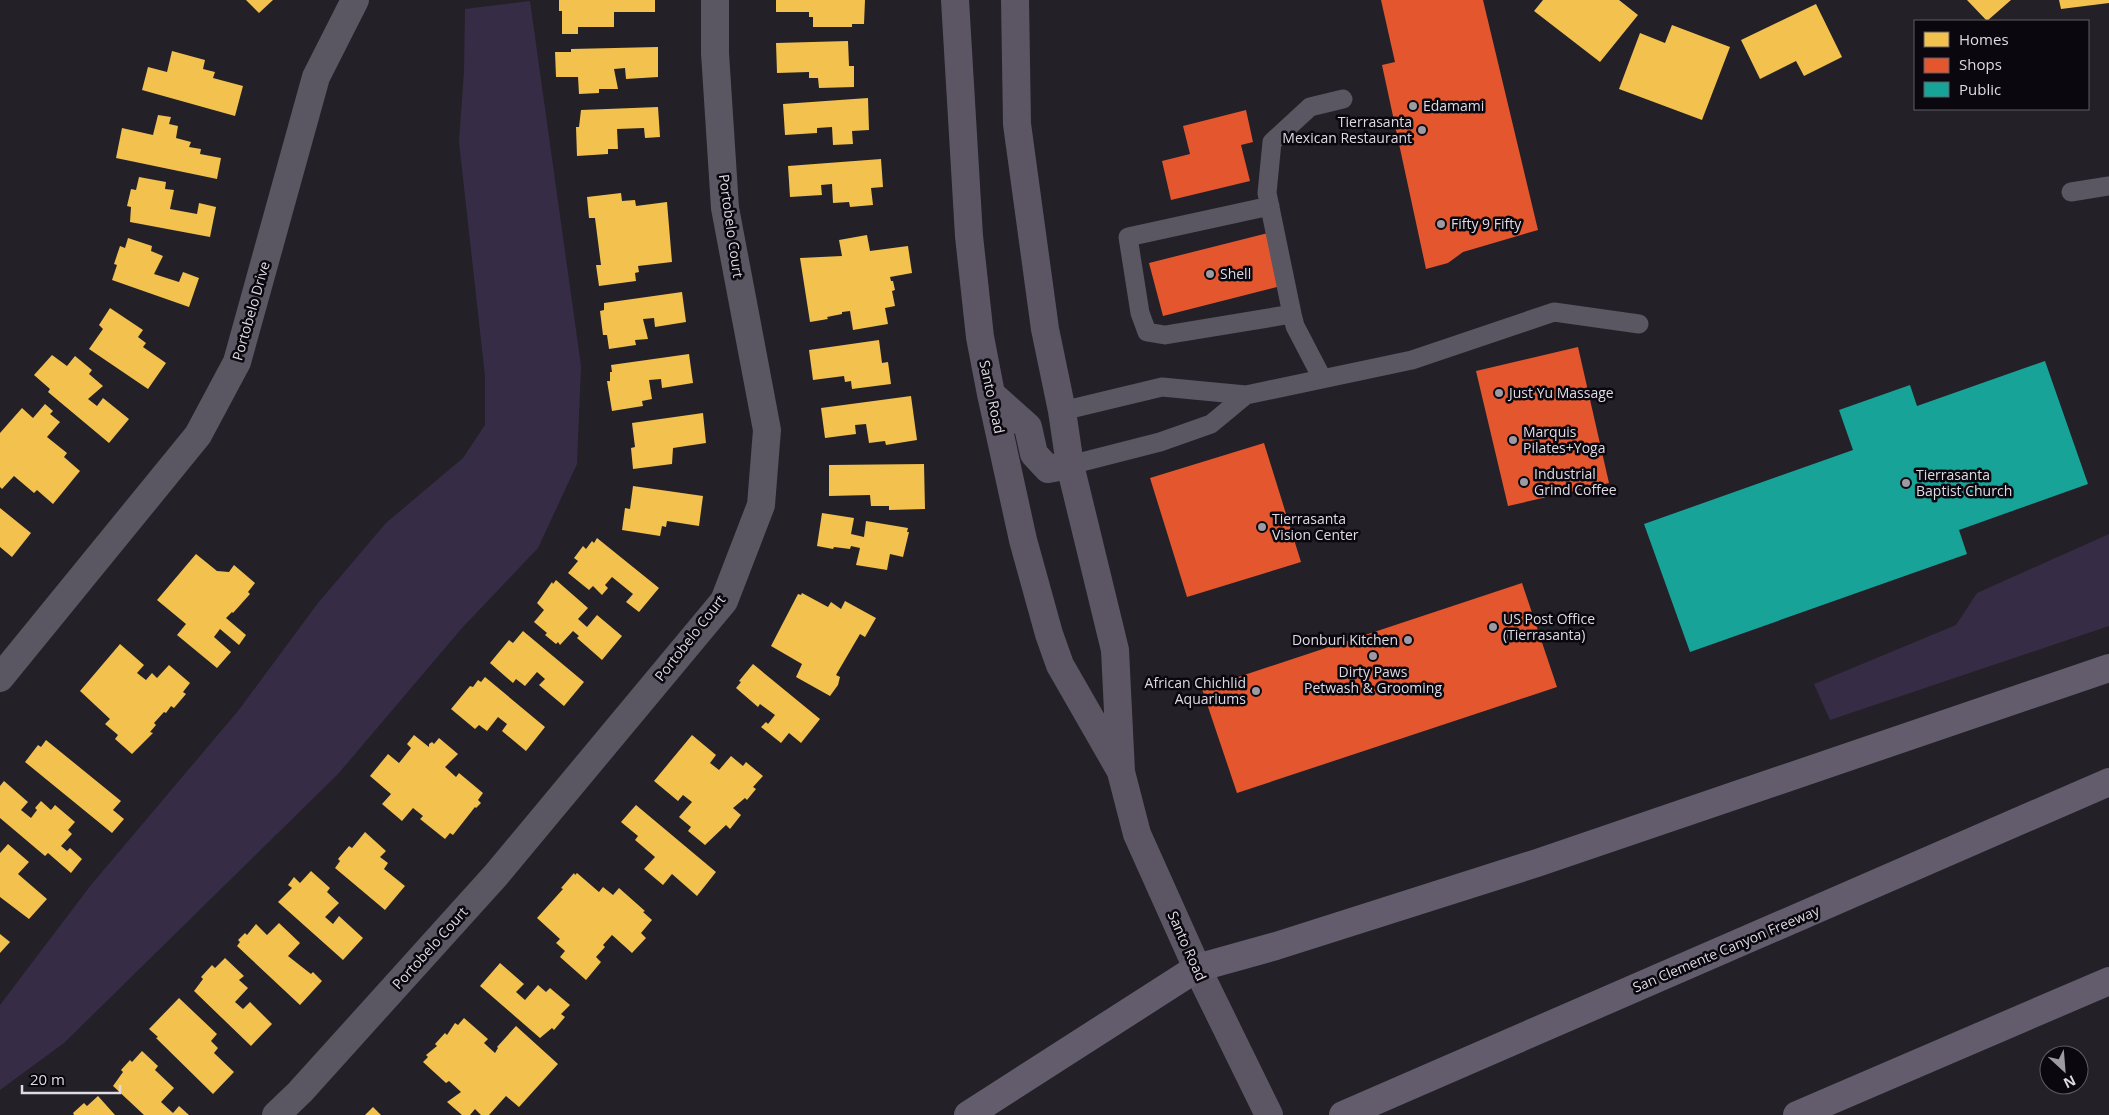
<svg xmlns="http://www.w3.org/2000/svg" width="2109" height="1115" font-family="'Open Sans',sans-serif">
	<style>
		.green { fill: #372c46 }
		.homes { fill: #f2c14e }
		.shops { fill: #e4572e }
		.public { fill: #17a398 }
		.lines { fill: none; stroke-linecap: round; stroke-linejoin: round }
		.service { stroke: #5a5662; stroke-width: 19 }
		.minor { stroke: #5a5662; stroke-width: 28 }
		.tertiary { stroke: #5a5662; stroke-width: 28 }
		.primary { stroke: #5c5664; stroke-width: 28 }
		.motorway { stroke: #635c6c; stroke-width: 28 }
		.poi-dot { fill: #9d9aa3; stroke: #0a080e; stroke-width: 2 }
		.labels { text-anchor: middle; stroke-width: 5; stroke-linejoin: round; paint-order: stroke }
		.poi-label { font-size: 14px; fill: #dfdbe5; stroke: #0a080e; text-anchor: start }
		.street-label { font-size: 14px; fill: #dfdbe5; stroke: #0a080e }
	</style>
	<rect width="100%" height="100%" fill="#232028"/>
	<!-- green -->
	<path class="green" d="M530 1 581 366 577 464 538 548 462 628 338 774 64 1043 0 1090V1005L91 885 238 711 318 603 386 523 463 458 485 425V376L459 142 464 72 465 9Z
		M2109 534V626L1830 720 1814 684 1956 625 1977 593Z"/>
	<!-- homes -->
	<path class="homes" d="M246 0H273L259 13Z
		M559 0H655V12H614V27H578V34H562V11H559Z
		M776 0H865L864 24H852V27H813V17H809V12H776Z
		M1543 0H1619L1638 15 1600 62 1534 11Z
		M1967 0H2011L1987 21Z
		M2059 0H2109V3L2061 9Z
		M1816 4 1842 57 1804 76 1796 61 1760 79 1741 40Z
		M1672 25 1730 47 1702 120 1619 89 1640 33 1665 43Z
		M848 41 849 66H854V87L819 88 818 78H809V72L777 73 776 43Z
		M658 47V77L626 79 625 68 614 69 618 89H599V93L579 94 578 77H556L555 52H571V49Z
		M172 51 205 60 203 69 215 72 213 78 243 86 235 116 142 90 148 67 167 72Z
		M868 98 869 130 852 131 853 144 833 145 832 127 817 128V133L785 135 783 104Z
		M658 107 660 137 645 138 644 128 617 129 618 149H608V154L577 156 576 127H579L581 110Z
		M158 115 171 117 169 124 178 126 176 138 191 142 189 147 201 149 200 154 221 158 217 179 116 158 122 128 153 135Z
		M881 159 883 187 871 188 873 205 850 207 849 202 833 203 832 184 821 185 822 195 790 197 788 166Z
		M139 177 166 182 165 189 174 190 170 209 197 214 199 203 216 207 210 237 130 222 131 207 127 206 131 189 136 190Z
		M621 193 622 201 635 200 636 206 667 202 672 262 638 266 639 272 635 273 636 281 599 286 596 265H601L595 218H589L587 197Z
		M867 235 870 251 908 246 912 273 890 277 891 281H893L895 290 892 291 895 306 885 308 888 324 853 330 850 311 842 312V314L827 317 828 319 810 322 800 258 842 256 839 240Z
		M128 238 152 246 151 251 163 256 154 274 179 282 183 272 199 278 189 307 112 280 117 265 114 264 120 246 125 248Z
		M682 292 686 322 655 327 654 318 643 319 648 339 635 340 636 345 609 349 607 335H603L600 311 604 310V303Z
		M110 308 143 330 138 337 146 343 143 347 166 363 148 389 89 349 103 329 99 325Z
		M879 340 882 363 888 362 891 384 852 389 851 381 845 382 844 376 813 380 809 350Z
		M689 354 693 383 662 388 661 379 649 380 652 399 642 401 643 406 612 411 607 381H610V372H612L611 365Z
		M52 355 67 366 75 356 92 370 89 374 103 386 88 399 97 406 103 398 129 419 109 443 48 392 50 389 34 375Z
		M911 396 917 440 886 445 885 441 869 443 866 424 855 425 856 434 825 438 821 408Z
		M45 404 53 411 50 414 60 422 47 437 67 453 64 457 80 471 53 504 37 490 34 493 14 476 2 489 0 487V433L22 408 33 418Z
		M703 413 706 443 673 448 672 464 633 469 631 448 635 447 632 423Z
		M924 464 925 509 889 510V506H871L870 495 829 496V465Z
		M633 486 703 496 699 526 667 521 666 527 662 526 660 536 622 530 625 508 630 509Z
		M0 508 31 533 12 557 0 547Z
		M822 513 854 518 851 534 864 537 866 521 908 528 907 532H909L903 557 890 554 887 570 856 565 860 548 851 546 850 549 834 547 833 549 817 546Z
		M597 538 659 588 639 612 626 602 633 594 612 577 605 585 608 588 602 595 593 586 589 590 568 573 578 561 574 558 583 546 586 549 592 541 594 543Z
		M196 554 217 571 229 572 234 565 255 583 248 592 250 594 233 613 232 612 226 618 246 635 239 645 220 629 214 637 231 652 217 668 177 635 186 624 157 600Z
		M556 580 588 608 578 619 587 627 597 615 622 636 602 660 577 638 579 636 573 631 560 645 558 642 556 644 545 635 547 633 534 622 544 610 537 603 552 582 553 584Z
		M802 593 828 607 831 602 841 609 845 601 876 618 865 637 860 634 836 675 840 677 838 685 830 696 796 677 802 664 771 646 798 594 801 595Z
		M523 631 584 682 564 706 539 685 545 679 537 672 525 686 516 679 513 683 490 663 509 640 513 643Z
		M120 644 144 665 137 673 146 680 152 673 157 678 169 665 190 683 183 692 186 694 174 708 171 706 166 713 164 712 154 723 156 725 150 732 153 733 132 754 115 739 118 735 105 724 110 719 80 691Z
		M753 664 820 719 801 743 789 733 781 743 761 727 766 722 768 724 775 715 760 704 758 707 736 688 741 682 739 681Z
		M485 677 545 727 526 751 502 731 507 724 498 717 487 731 479 725 475 729 451 709 470 686 473 687 478 680 481 682Z
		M414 735 429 747V744L432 742 434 744 439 738 458 754 445 767 456 777 459 773 483 793 478 800 481 803 476 808 475 807 453 835 450 833 445 839 420 819 423 816 413 808 402 821 382 804 391 794 370 776 388 754 399 763 411 748 407 744Z
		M692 735 716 755 710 763 719 770 731 756 743 766 746 762 763 776 753 787 756 789 747 800 745 798 733 808 741 815 730 829 726 825 705 845 688 831 691 827 679 817 692 802 683 795 678 801 654 781Z
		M46 740 121 801 113 810 124 819 112 833 25 762 38 745 41 747Z
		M4 781 28 802 21 810 31 818 37 810 35 808 41 801 51 810 55 805 75 822 68 830 72 834 61 846 67 851 70 848 82 859 71 873 48 853 45 856 0 818V786Z
		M636 805 716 872 697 896 672 874 663 885 644 869 655 857 635 840 638 836 621 822Z
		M365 832 386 851 380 857 388 863 384 869 405 886 385 910 335 868 340 861 338 859 349 846 352 848Z
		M8 844 29 862 18 874 47 899 29 919 0 897V853Z
		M311 871 330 888 327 892 339 903 325 917 333 924 339 916 363 938 343 960 278 902 292 888 288 885 294 877 300 883Z
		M574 873 575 875 577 873 599 892 603 887 613 895 619 888 645 911 643 912 652 920 641 933 646 938 632 953 612 935 603 945 605 947 596 957 601 962 586 980 560 957 565 951 556 943 560 939 537 918 563 889 561 888Z
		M279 923 300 943 288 956 311 974 313 972 322 981 300 1005 237 946 240 942 238 940 245 933 247 935 256 924 267 935Z
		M0 934 10 942 0 953Z
		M225 958 244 976 239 980 248 988 235 1002 243 1009 250 1002 272 1024 251 1046 194 991 203 979 201 977 212 965 215 968Z
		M500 963 524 984 516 992 525 1000 538 985 546 992 550 988 570 1005 561 1014 565 1017 554 1030 552 1028 540 1038 480 986Z
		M179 998 217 1034 211 1041 218 1048 214 1053 234 1072 213 1094 156 1038 158 1037 149 1029Z
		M464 1018 488 1039 484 1043 495 1053 498 1048 497 1047 516 1026 558 1064 519 1107 506 1096 489 1115H481L475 1109 470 1115H462L447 1102 461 1092 449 1081 446 1083 423 1062 428 1057 426 1055 437 1046 435 1044 445 1033 447 1035 455 1023 458 1025Z
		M142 1051 158 1066 155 1070 174 1088 161 1102 173 1113 179 1106 189 1115H144L113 1086 123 1072 121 1070 130 1060 132 1062Z
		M98 1096 115 1115H74L73 1113 84 1103 87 1106Z
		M373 1107 381 1115H365Z"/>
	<!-- shops -->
	<path class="shops" d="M1381 0H1483L1538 230 1463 252 1448 263 1426 269 1382 65 1395 62Z
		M1246 110 1253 142 1241 145 1250 181 1171 200 1162 161 1190 154 1183 126Z
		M1268 233 1281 286 1163 316 1149 263Z
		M1578 347 1609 483 1508 506 1476 371Z
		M1264 443 1301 562 1187 597 1150 478Z
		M1522 583 1557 687 1237 793 1202 689Z"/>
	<!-- public -->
	<path class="public" d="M2045 361 2088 484 1959 530 1967 554 1690 652 1644 524 1853 450 1839 410 1910 385 1917 406Z"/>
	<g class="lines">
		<!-- service -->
		<path class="service" d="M2071 192 2109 186
			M1270 206 1128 237 1140 313 1147 332 1165 335 1292 314
			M1322 378 1295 326 1292 314 1267 193 1272 142 1310 107 1343 99
			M1062 411 1162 387 1246 395 1412 360 1554 312 1639 324
			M1070 465 1160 442 1211 424 1246 395"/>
		<!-- minor -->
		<path class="minor" d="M276 1115 300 1092 496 875 724 601 761 505 767 430 725 208 715 53V0"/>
		<!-- tertiary -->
		<path class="tertiary" d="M0 678 198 435 237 362 316 77 355 0"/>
		<!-- primary -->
		<path class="primary" d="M955 0 969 236 980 337 991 394 1023 540 1049 634 1060 665 1119 768
			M1015 0 1017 124 1045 329 1062 411 1070 465 1115 650 1121 772 1137 834 1197 968 1269 1115
			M991 394 1028 427 1034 454 1048 469 1070 465"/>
		<!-- motorway -->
		<path class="motorway" d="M968 1115 1197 968 1276 946 1537 863 2109 668
			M1343 1115 2109 782
			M1797 1115 2109 981"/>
	</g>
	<!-- markers -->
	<g class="poi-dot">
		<circle cx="1413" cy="106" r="5"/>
		<circle cx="1422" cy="130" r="5"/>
		<circle cx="1441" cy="224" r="5"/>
		<circle cx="1210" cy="274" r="5"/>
		<circle cx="1499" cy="393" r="5"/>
		<circle cx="1513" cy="440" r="5"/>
		<circle cx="1524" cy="482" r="5"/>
		<circle cx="1906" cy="483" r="5"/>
		<circle cx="1262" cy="527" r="5"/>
		<circle cx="1493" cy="627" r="5"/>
		<circle cx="1408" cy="640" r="5"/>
		<circle cx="1373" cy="656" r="5"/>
		<circle cx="1256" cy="691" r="5"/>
	</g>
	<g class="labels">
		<!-- poi labels -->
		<g class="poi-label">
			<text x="1423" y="111">Edamami</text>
			<text x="1412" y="127" text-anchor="end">Tierrasanta<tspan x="1412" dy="16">Mexican Restaurant</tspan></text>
			<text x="1451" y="229">Fifty 9 Fifty</text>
			<text x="1220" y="279">Shell</text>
			<text x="1509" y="398">Just Yu Massage</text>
			<text x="1523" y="437">Marquis<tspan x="1523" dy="16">Pilates+Yoga</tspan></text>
			<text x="1534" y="479">Industrial<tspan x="1534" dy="16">Grind Coffee</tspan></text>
			<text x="1916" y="480">Tierrasanta<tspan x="1916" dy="16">Baptist Church</tspan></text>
			<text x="1272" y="524">Tierrasanta<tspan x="1272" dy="16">Vision Center</tspan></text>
			<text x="1503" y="624">US Post Office<tspan x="1503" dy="16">(Tierrasanta)</tspan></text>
			<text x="1398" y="645" text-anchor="end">Donburi Kitchen</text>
			<text x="1373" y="677" text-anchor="middle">Dirty Paws<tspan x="1373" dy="16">Petwash &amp; Grooming</tspan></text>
			<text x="1246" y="688" text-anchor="end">African Chichlid<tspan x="1246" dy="16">Aquariums</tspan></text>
		</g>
		<!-- street labels -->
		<g class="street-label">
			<text transform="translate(731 226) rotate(82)" y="5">Portobelo Court</text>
			<text transform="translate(251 311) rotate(-74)" y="5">Portobelo Drive</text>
			<text transform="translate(992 397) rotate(78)" y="5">Santo Road</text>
			<text transform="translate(690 638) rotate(-52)" y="5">Portobelo Court</text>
			<text transform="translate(1187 946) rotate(66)" y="5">Santo Road</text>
			<text transform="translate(430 948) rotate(-48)" y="5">Portobelo Court</text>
			<text transform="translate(1726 949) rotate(-23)" y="5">San Clemente Canyon Freeway</text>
		</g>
	</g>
	<!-- legend -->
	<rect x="1914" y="20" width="175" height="90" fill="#0a080e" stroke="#5f5c64"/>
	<rect x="1924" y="32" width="25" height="15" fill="#f2c14e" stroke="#5f5c64"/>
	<text x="1959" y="45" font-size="15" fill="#dfdbe5">Homes</text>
	<rect x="1924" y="58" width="25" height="15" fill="#e4572e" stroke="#5f5c64"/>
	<text x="1959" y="70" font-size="15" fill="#dfdbe5">Shops</text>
	<rect x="1924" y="82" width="25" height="15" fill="#17a398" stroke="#5f5c64"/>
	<text x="1959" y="95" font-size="15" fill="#dfdbe5">Public</text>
	<!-- north arrow -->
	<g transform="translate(2064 1070) rotate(154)"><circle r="24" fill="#0a080e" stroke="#5f5c64"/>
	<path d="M0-4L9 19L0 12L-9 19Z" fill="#9d9aa3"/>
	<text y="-8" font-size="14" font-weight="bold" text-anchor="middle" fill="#dfdbe5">N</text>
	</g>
	<!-- scale -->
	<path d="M22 1085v8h98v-8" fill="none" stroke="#dfdbe5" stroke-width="2.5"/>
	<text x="30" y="1085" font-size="15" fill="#dfdbe5" stroke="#0a080e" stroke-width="4" paint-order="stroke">20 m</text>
</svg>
